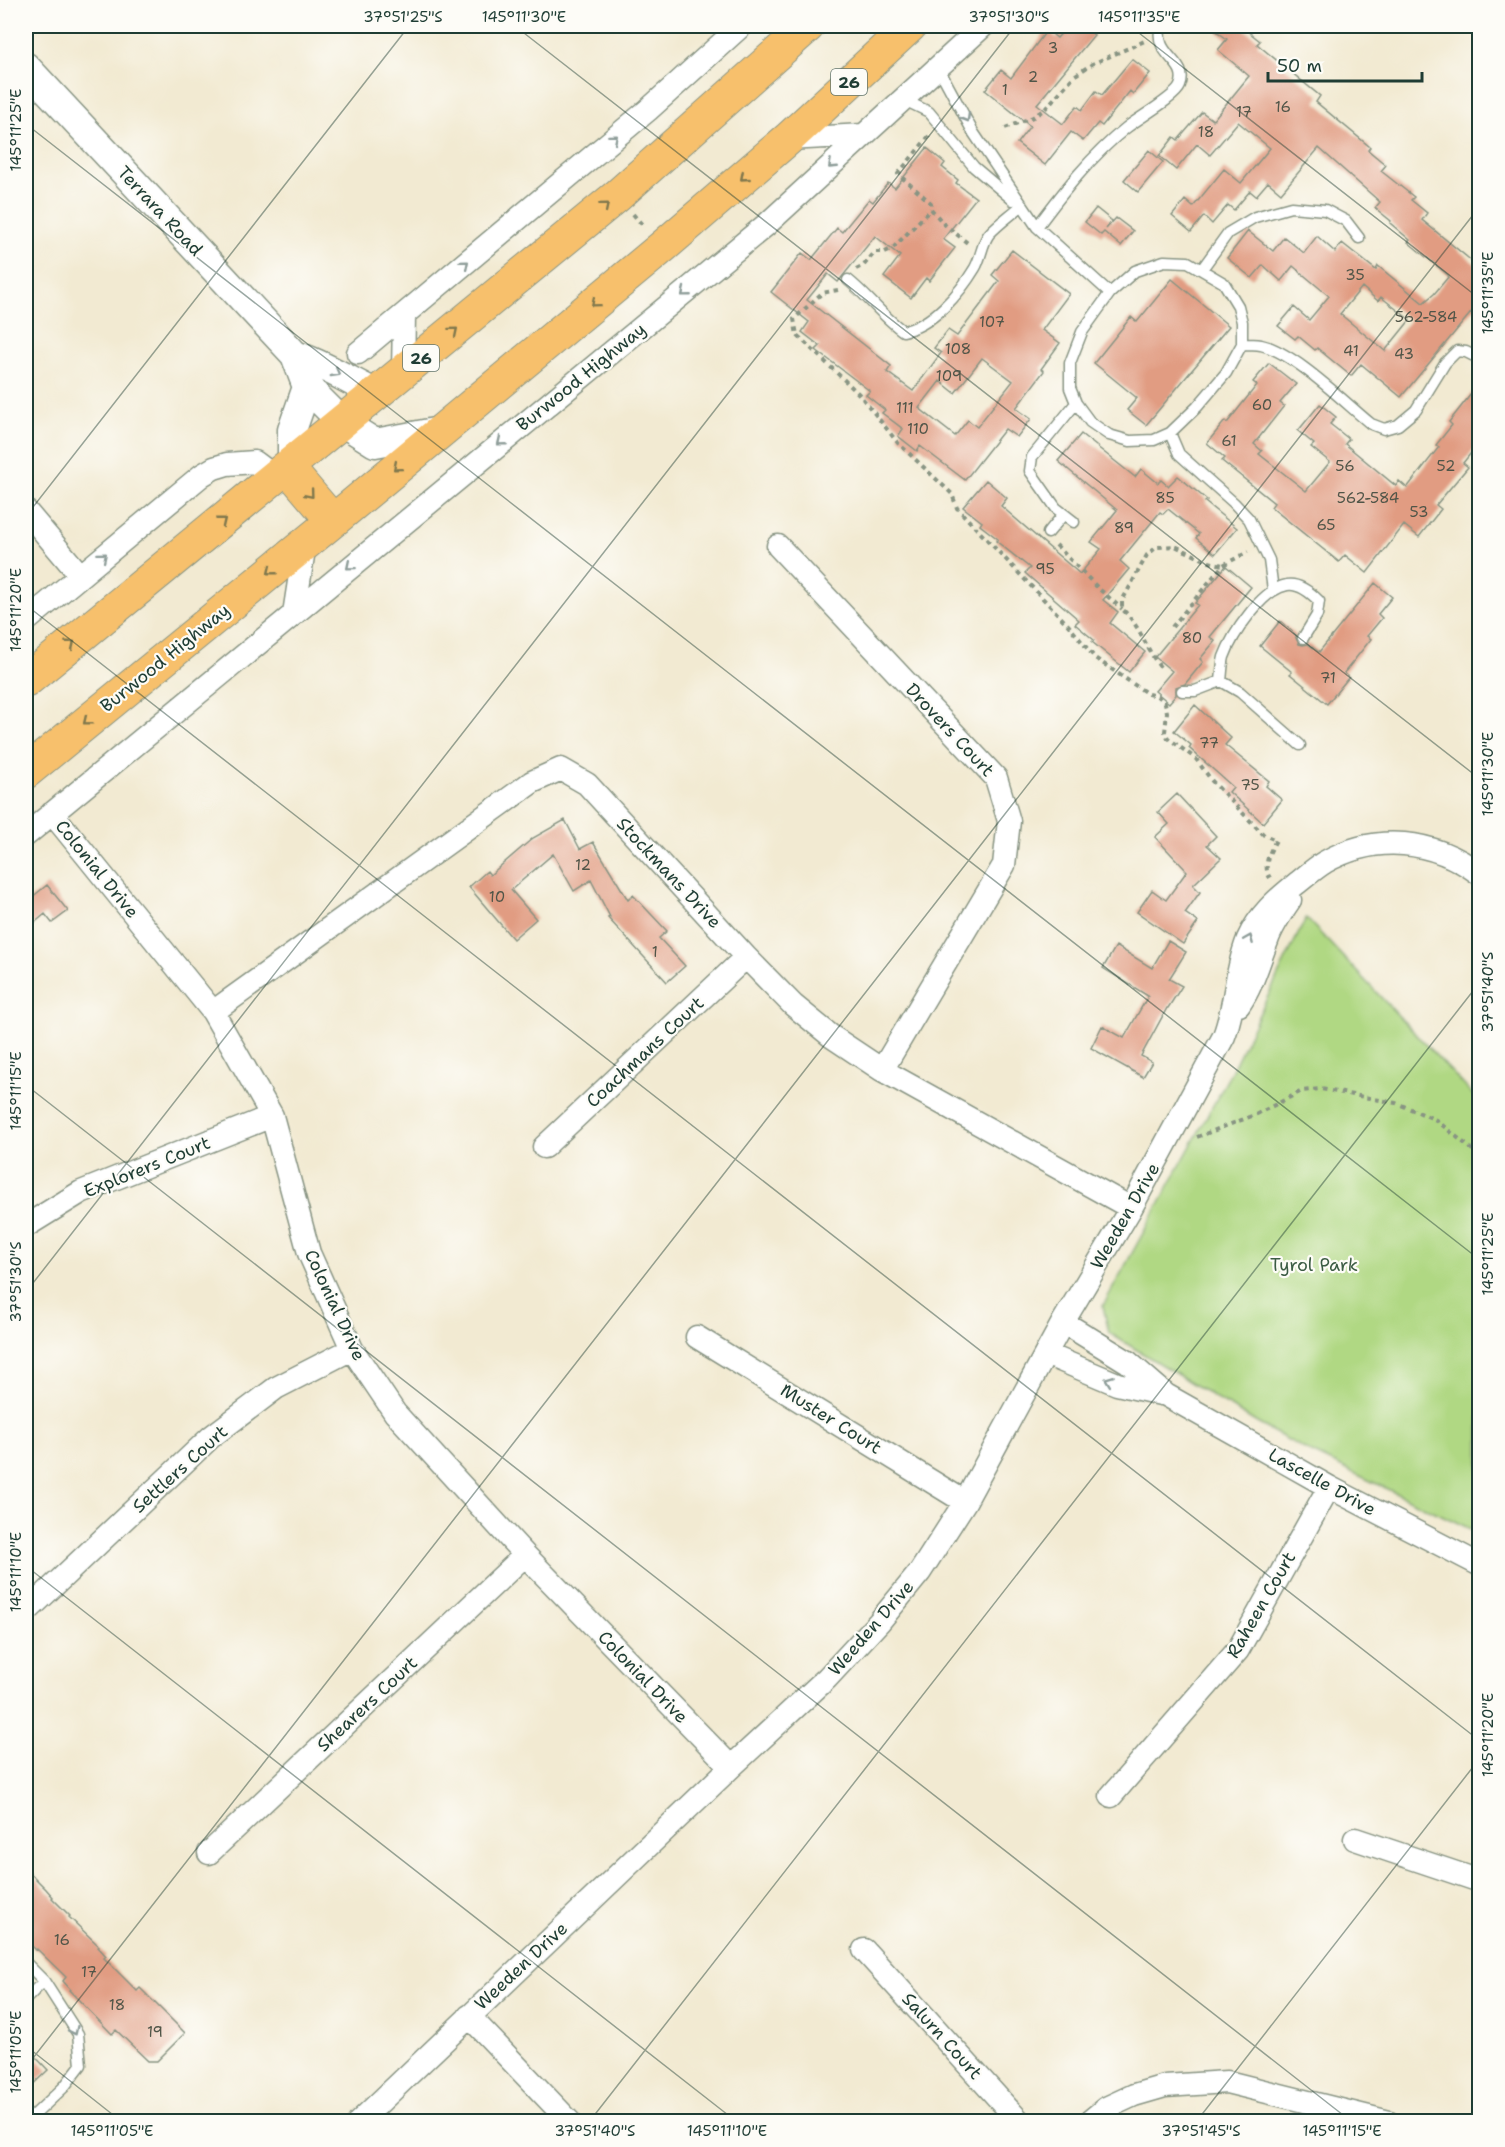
<svg xmlns="http://www.w3.org/2000/svg" width="1505" height="2147" font-family="'Shantell Sans',sans-serif">
	<style>
		.green { fill: #b0d883; stroke: #688a5c; stroke-width: 1.5 }
		.building { fill: #e19c82; fill-rule: evenodd }
		.lines { fill: none; stroke-linecap: round; stroke-linejoin: round }
		.service-casing { stroke: #889483; stroke-width: 13 }
		.minor-casing { stroke: #889483; stroke-width: 25 }
		.tertiary-casing { stroke: #889483; stroke-width: 31 }
		.trunk-casing { stroke: #889483; stroke-width: 35 }
		.path { stroke: #889483; stroke-width: 4; stroke-dasharray: 4.5 4.5; stroke-linecap: butt }
		.service { stroke: #fff; stroke-width: 10 }
		.minor { stroke: #fff; stroke-width: 22 }
		.tertiary { stroke: #fff; stroke-width: 28 }
		.trunk { stroke: #f7c06c; stroke-width: 33 }
		.oneway { stroke: #8f9e9a }
		.oneway2 { stroke: #80784d }
		.ticks { fill: none; stroke: #1f3d34; stroke-width: 1.5; stroke-opacity: 0.45 }
		.labels { text-anchor: middle; stroke-width: 4.5; stroke-linejoin: round; paint-order: stroke }
		.number-label { font-size: 15px; fill: #505548 }
		.shield { fill: #fdfcf7; stroke: #62766e; stroke-width: 1.5 }
		.shield-label { font-size: 16px; font-weight: bold; fill: #1f3d34 }
		.street-label { font-size: 18px; fill: #1f3d34; stroke: #fdfcf7 }
		.park-label { font-size: 18px; fill: #3c5c44; stroke: #fdfcf7 }
		.neatline { fill: none; stroke: #1f3d34; stroke-width: 2 }
		.ticks-label { font-size: 15px; text-anchor: middle; fill: #1f3d34 }
	</style>
	<rect width="100%" height="100%" fill="#fdfcf7"/>
	<filter id="ink" filterUnits="userSpaceOnUse"><feTurbulence type="fractalNoise" baseFrequency=".0167" numOctaves="2"/><feDisplacementMap in="SourceGraphic" scale="12" xChannelSelector="R" yChannelSelector="G"/><feConvolveMatrix kernelMatrix="1 2 1 2 8 2 1 2 1" color-interpolation-filters="sRGB"/></filter>
	<filter id="wash" filterUnits="userSpaceOnUse"><feTurbulence type="fractalNoise" baseFrequency=".008" numOctaves="4" result="noise"/><feDisplacementMap in="SourceGraphic" scale="24" xChannelSelector="R" yChannelSelector="G"/><feGaussianBlur stdDeviation="1.35" result="paint"/><feColorMatrix in="noise" values="0 0 0 0 0 0 0 0 0 0 0 0 0 0 0 0 0 1.4 0 .05"/><feComposite in="paint" operator="in"/></filter>
	<g filter="url(#wash)">
		<rect width="100%" height="100%" fill="#f2ead2"/>
		<!-- green -->
		<path class="green" d="M1306 918 1479 1101V1533L1312 1453 1257 1423 1109 1333 1103 1306 1228 1078Z"/>
		<g id="blocks">
			<!-- building -->
			<path class="building" d="M1068 26H1082L1094 35 1037 104 1063 124 1077 106 1082 110 1096 91 1102 95 1132 59 1150 73 1133 94 1130 91 1102 126 1098 123 1083 141 1071 132 1045 165 1017 143 1030 126 985 90 1001 70 1011 78 1047 30 1057 38Z
				M1210 26H1241L1260 41 1257 44 1320 96 1316 102 1370 147 1368 150 1386 165 1381 171 1414 197 1411 200 1427 213 1422 220 1479 267V303L1401 397 1361 364 1351 376 1317 348 1315 350 1298 336 1295 339 1278 326 1294 307 1309 320 1329 296 1293 266 1281 281 1263 265 1252 278 1227 258 1248 231 1273 251 1284 237 1304 253 1317 236 1335 252 1342 243 1376 270 1378 266 1423 303 1434 294 1449 276 1408 242 1410 240 1390 223 1391 221 1375 208 1380 202 1319 148 1281 193 1268 182 1256 196 1250 191 1234 210 1228 205 1212 224 1204 216 1191 232 1172 216 1185 200 1193 207 1224 169 1241 183 1270 148 1238 122 1210 155 1197 144 1176 170 1159 156 1174 137 1178 140 1202 112 1213 120 1249 76 1218 50 1227 39ZM1362 287 1378 301 1381 297 1410 320 1385 351 1340 314Z
				M927 148 945 163 942 167 958 180 956 183 976 198 943 239 955 248 940 267 929 281 926 278 911 298 884 277 900 256 875 236 838 282 828 274 807 300 891 366 887 372 913 391 941 353 934 348 948 330 957 336 999 281 992 275 1012 250 1069 294 1042 330 1060 343 1041 369 1044 371 1016 408 1031 419 1017 437 1005 429 965 480 920 446 917 451 898 436 903 429 882 413 885 410 866 395 870 391 816 350 820 346 802 332 809 322 771 292 802 253 811 260 837 228 842 232 869 199 873 202 888 183 895 188ZM982 358 1013 381 977 427 968 420 955 436 919 408 940 381 955 393Z
				M1149 150 1163 162 1138 192 1124 180Z
				M1096 208 1112 221 1106 229 1116 218 1133 231 1121 246 1104 232 1101 235 1085 222Z
				M1172 279 1229 326 1146 425 1127 410 1137 398 1094 363 1131 317 1137 322Z
				M1269 363 1296 384 1280 403 1284 406 1254 444 1262 451 1259 454 1306 491 1330 462 1311 447 1314 444 1298 431 1320 404 1336 417 1330 424 1349 439 1345 444 1396 486 1399 481 1407 488 1439 447 1436 445 1452 425 1449 422 1479 384V443L1463 463 1468 467 1436 505 1441 509 1419 537 1404 525 1367 573 1345 555 1339 562 1271 507 1274 503 1222 461 1225 458 1207 443 1225 421 1227 423 1257 385 1253 382Z
				M1081 434 1135 477 1141 469 1158 483 1161 480 1168 486 1178 476 1207 500 1205 502 1237 528 1215 554 1196 538 1199 534 1168 509 1163 514 1160 512 1120 561 1129 569 1103 600 1118 612 1110 623 1145 652 1129 672 1092 642 1094 640 1075 624 1079 620 1025 573 1030 568 996 541 998 539 980 525 982 522 963 507 986 480 1007 498 1001 506 1080 574 1101 549 1091 542 1117 510 1058 461Z
				M1226 566 1251 587 1210 637 1215 641 1200 659 1203 662 1185 684 1176 687V695L1169 703 1155 691 1172 671 1155 657 1198 605 1195 603Z
				M1375 583 1392 597 1378 614 1382 618 1367 636 1371 639 1344 673 1349 677 1327 704 1290 674 1292 672 1260 646 1280 621 1296 635V638L1299 644 1303 645 1308 644 1319 652Z
				M1195 705 1231 738 1225 745 1269 781 1266 786 1282 800 1263 823 1229 792 1233 787 1189 748 1191 745 1174 731Z
				M1177 794 1216 836 1207 845 1221 858 1193 885 1200 892 1185 913 1198 922 1183 944 1137 912 1152 890 1166 900 1187 871 1155 837 1169 824 1158 812Z
				M565 820 580 849 593 842 628 900 633 895 667 931 659 938 685 966 667 982 608 918 610 917 591 880 574 891 553 854 511 890 536 919 513 939 469 887 487 871 490 875 533 838Z
				M47 885 68 911 52 923 45 914 26 930V902Z
				M1168 941 1186 952 1169 979 1182 986 1168 1008H1167L1141 1056 1152 1062 1143 1077 1091 1048 1102 1026 1124 1038 1148 996 1103 968 1116 946 1152 968Z
				M26 1869 46 1889 53 1897 52 1898 70 1916 69 1917 99 1946 98 1947 106 1956 104 1958 137 1991 140 1988 185 2033 157 2061H148L116 2030 112 2034 69 1990 70 1989 63 1981 66 1977 37 1949 36 1950 26 1940Z
				M26 2047 48 2070 26 2091Z"/>
		</g>
	</g>
	<g filter="url(#ink)">
		<use href="#blocks" fill-opacity="0" stroke="#889483" stroke-width="1.5"/>
		<g class="lines">
			<!-- service casing -->
			<g class="service-casing">
				<path id="service" d="M938 67 973 132 1037 227 1110 293
					M902 99 929 112 974 167 1013 200
					M1037 227C1063 192 1091 156 1126 128 1137 119 1176 97 1180 86 1190 61 1152 56 1161 26
					M1164 261 1188 262 1224 283 1238 306 1242 322V344L1226 373 1197 407 1170 433 1154 440 1130 441 1109 435 1090 422 1076 403 1070 388V363L1082 332 1110 293 1135 271Z
					M1202 269 1228 233 1255 217 1291 207 1325 210 1346 221 1359 238
					M848 280C868 296 883 317 903 331 932 326 960 293 975 268 981 258 982 243 989 234 998 224 1011 215 1021 206
					M1242 344C1248 344 1255 344 1261 345 1294 352 1344 402 1371 424L1384 429 1398 425 1416 410 1445 363 1457 351 1466 352 1480 359
					M1170 433 1179 454 1234 503 1249 519 1269 560 1273 590
					M1074 522 1056 508 1030 471 1032 457 1076 403
					M1048 533 1063 515
					M1221 681C1222 673 1222 665 1224 657 1232 635 1262 589 1287 585 1299 583 1311 593 1319 601L1317 615 1303 638
					M1182 691H1195L1221 681 1240 692 1300 745
					M26 1963 44 1981 78 2034 81 2065 64 2087 27 2122
					M26 1999 44 1981"/>
			</g>
			<!-- minor casing -->
			<g class="minor-casing">
				<path id="minor" d="M788 139 864 135
					M358 353 648 110 741 26
					M403 373 404 315
					M26 511 80 575
					M778 546 996 778 1009 821 1004 865 882 1070
					M294 614 305 543
					M26 621 202 475 214 468 227 464 255 462 275 477
					M52 813 213 1012 272 1116 309 1253 352 1349 395 1413 525 1555 731 1767
					M26 835 766 225 983 26
					M1239 1005C1253 985 1258 963 1267 941 1272 926 1281 913 1290 900
					M213 1012 532 782 561 769 587 784 746 957 793 1005 831 1036 882 1070 1131 1208
					M544 1147 746 957
					M26 1226 81 1192 272 1116
					M1063 1322 1128 1362 1166 1395 1329 1487 1480 1565
					M697 1337 965 1502
					M1046 1354 1117 1384 1161 1394
					M26 1612 211 1437 276 1388 352 1349
					M1111 1796 1238 1650 1329 1487
					M1355 1839 1480 1881
					M209 1853 525 1555
					M864 1950 1020 2122
					M469 2016 570 2122
					M359 2122 731 1767 827 1678 879 1622 920 1572 965 1502 1063 1322 1131 1208 1224 1036C1236 1005 1235 970 1248 939 1259 915 1276 900 1296 884 1305 877 1315 868 1325 862 1376 833 1433 839 1480 874
					M1089 2122 1106 2108 1134 2095 1165 2086 1227 2082 1389 2122"/>
			</g>
			<!-- tertiary casing -->
			<g class="tertiary-casing">
				<path id="tertiary" d="M26 67 295 355 307 387 342 422 375 443 440 431
					M295 355C324 364 349 381 377 394
					M292 464V430L307 387"/>
			</g>
			<!-- trunk casing -->
			<g class="trunk-casing">
				<path id="trunk" d="M287 467 333 521
					M26 681 617 196 808 26
					M26 772 333 521 666 244 788 139 910 26"/>
			</g>
			<!-- path -->
			<path class="path" d="M1005 128 1033 117 1045 109 1074 76 1092 64 1147 40
				M929 136 898 174 931 203V209L944 224 970 245
				M633 214 644 227
				M856 269 864 265 875 252H885L893 248 931 209
				M838 290 822 293 794 319 797 335 859 394 898 443 952 494 957 508 1069 626 1095 658 1148 694 1157 696 1165 703 1167 712 1165 732 1168 738 1196 759 1212 781 1264 835 1276 840C1270 851 1262 866 1270 878
				M1056 545 1098 588 1122 609
				M1172 627 1223 565 1248 552
				M1160 667C1146 649 1140 625 1122 609V601L1147 555 1157 547 1175 546 1209 562 1223 565
				M1197 1137 1257 1114 1302 1091 1321 1089 1396 1103 1418 1112 1436 1120 1480 1156"/>
			<!-- service -->
			<use href="#service" class="service"/>
			<!-- minor -->
			<use href="#minor" class="minor"/>
			<!-- tertiary -->
			<use href="#tertiary" class="tertiary"/>
			<!-- trunk -->
			<use href="#trunk" class="trunk"/>
		</g>
		<!-- one-way arrows -->
		<defs><path id="oneway-chevron" d="M-2-3.5L2.5 0L-2 3.5" fill="none" stroke-width="1.6" stroke-linecap="round" stroke-linejoin="round" transform="scale(1.5)"/></defs>
		<g class="oneway">
			<use href="#oneway-chevron" transform="translate(966 118) rotate(60)"/>
			<use href="#oneway-chevron" transform="translate(614 138) rotate(-40)"/>
			<use href="#oneway-chevron" transform="translate(832 165) rotate(137)"/>
			<use href="#oneway-chevron" transform="translate(465 264) rotate(-40)"/>
			<use href="#oneway-chevron" transform="translate(685 293) rotate(141)"/>
			<use href="#oneway-chevron" transform="translate(336 373) rotate(30)"/>
			<use href="#oneway-chevron" transform="translate(501 442) rotate(141)"/>
			<use href="#oneway-chevron" transform="translate(103 556) rotate(-40)"/>
			<use href="#oneway-chevron" transform="translate(350 566) rotate(140)"/>
			<use href="#oneway-chevron" transform="translate(1249 939) rotate(-67)"/>
			<use href="#oneway-chevron" transform="translate(1109 1380) rotate(-159)"/>
			<use href="#oneway-chevron" transform="translate(74 2031) rotate(65)"/>
		</g>
		<g class="oneway2">
			<use href="#oneway-chevron" transform="translate(744 177) rotate(139)"/>
			<use href="#oneway-chevron" transform="translate(605 206) rotate(-40)"/>
			<use href="#oneway-chevron" transform="translate(595 303) rotate(140)"/>
			<use href="#oneway-chevron" transform="translate(454 331) rotate(-40)"/>
			<use href="#oneway-chevron" transform="translate(397 467) rotate(140)"/>
			<use href="#oneway-chevron" transform="translate(310 494) rotate(50)"/>
			<use href="#oneway-chevron" transform="translate(222 521) rotate(-39)"/>
			<use href="#oneway-chevron" transform="translate(271 571) rotate(141)"/>
			<use href="#oneway-chevron" transform="translate(71 644) rotate(-39)"/>
			<use href="#oneway-chevron" transform="translate(87 721) rotate(141)"/>
		</g>
	</g>
	<!-- ticks -->
	<path class="ticks" d="M515 26 1480 779M1130 26 1480 299M26 124 1480 1260M26 516 409 26M26 605 1480 1741M26 1085 1352 2122M26 1292 1015 26M26 1566 737 2122M26 2046 122 2122M26 2067 1480 206M589 2122 1480 982M1196 2122 1480 1758"/>
	<g class="labels">
		<!-- number labels -->
		<g class="number-label">
			<text x="1053" y="53">3</text>
			<text x="1033" y="82">2</text>
			<text x="1005" y="95">1</text>
			<text x="1283" y="112">16</text>
			<text x="1244" y="117">17</text>
			<text x="1206" y="137">18</text>
			<text x="1355" y="280">35</text>
			<text x="1426" y="322">562-584</text>
			<text x="992" y="327">107</text>
			<text x="958" y="354">108</text>
			<text x="1351" y="356">41</text>
			<text x="1404" y="359">43</text>
			<text x="949" y="381">109</text>
			<text x="1262" y="410">60</text>
			<text x="905" y="413">111</text>
			<text x="918" y="434">110</text>
			<text x="1229" y="446">61</text>
			<text x="1345" y="471">56</text>
			<text x="1446" y="471">52</text>
			<text x="1165" y="503">85</text>
			<text x="1368" y="503">562-584</text>
			<text x="1419" y="517">53</text>
			<text x="1326" y="530">65</text>
			<text x="1124" y="533">89</text>
			<text x="1045" y="574">95</text>
			<text x="1192" y="643">80</text>
			<text x="1328" y="683">71</text>
			<text x="1209" y="748">77</text>
			<text x="1250" y="790">75</text>
			<text x="583" y="870">12</text>
			<text x="497" y="902">10</text>
			<text x="655" y="957">1</text>
			<text x="62" y="1945">16</text>
			<text x="89" y="1977">17</text>
			<text x="117" y="2010">18</text>
			<text x="155" y="2037">19</text>
		</g>
		<!-- shield labels -->
		<g class="shield">
			<rect x="831" y="69" width="36" height="26" rx="4.5"/>
			<rect x="403" y="345" width="36" height="26" rx="4.5"/>
		</g>
		<g class="shield-label">
			<text x="849" y="88">26</text>
			<text x="421" y="364">26</text>
		</g>
		<!-- street labels -->
		<g class="street-label">
			<text transform="translate(160 211) rotate(47)" y="6">Terrara Road</text>
			<text transform="translate(581 377) rotate(-39)" y="6">Burwood Highway</text>
			<text transform="translate(165 658) rotate(-39)" y="6">Burwood Highway</text>
			<text transform="translate(950 730) rotate(47)" y="6">Drovers Court</text>
			<text transform="translate(97 869) rotate(51)" y="6">Colonial Drive</text>
			<text transform="translate(669 873) rotate(47)" y="6">Stockmans Drive</text>
			<text transform="translate(645 1052) rotate(-43)" y="6">Coachmans Court</text>
			<text transform="translate(147 1167) rotate(-22)" y="6">Explorers Court</text>
			<text transform="translate(1125 1216) rotate(-60)" y="6">Weeden Drive</text>
			<text transform="translate(335 1305) rotate(65)" y="6">Colonial Drive</text>
			<text transform="translate(831 1419) rotate(32)" y="6">Muster Court</text>
			<text transform="translate(180 1469) rotate(-42)" y="6">Settlers Court</text>
			<text transform="translate(1322 1482) rotate(29)" y="6">Lascelle Drive</text>
			<text transform="translate(1261 1605) rotate(-60)" y="6">Raheen Court</text>
			<text transform="translate(871 1628) rotate(-49)" y="6">Weeden Drive</text>
			<text transform="translate(643 1677) rotate(46)" y="6">Colonial Drive</text>
			<text transform="translate(367 1704) rotate(-43)" y="6">Shearers Court</text>
			<text transform="translate(521 1966) rotate(-43)" y="6">Weeden Drive</text>
			<text transform="translate(942 2036) rotate(48)" y="6">Salurn Court</text>
		</g>
		<!-- park labels -->
		<g class="park-label">
			<text x="1314" y="1271">Tyrol Park</text>
		</g>
	</g>
	<!-- margin -->
	<rect width="1505" height="2147" fill="none" stroke="#fdfcf7" stroke-width="66"/>
	<!-- scale -->
	<path d="M1268 72v9h154v-9" fill="none" stroke="#1f3d34" stroke-width="3"/>
	<text x="1277" y="72" font-size="18" fill="#1f3d34" stroke="#fdfcf7" stroke-width="4.5" paint-order="stroke">50 m</text>
	<rect x="33" y="33" width="1439" height="2081" class="neatline"/>
	<g class="ticks-label">
		<text x="403" y="22">37°51'25"S</text>
		<text x="524" y="22">145°11'30"E</text>
		<text x="1009" y="22">37°51'30"S</text>
		<text x="1139" y="22">145°11'35"E</text>
		<text transform="translate(16 130) rotate(-90)" y="5">145°11'25"E</text>
		<text transform="translate(1488 293) rotate(-90)" y="5">145°11'35"E</text>
		<text transform="translate(16 610) rotate(-90)" y="5">145°11'20"E</text>
		<text transform="translate(1488 774) rotate(-90)" y="5">145°11'30"E</text>
		<text transform="translate(1488 992) rotate(-90)" y="5">37°51'40"S</text>
		<text transform="translate(16 1091) rotate(-90)" y="5">145°11'15"E</text>
		<text transform="translate(1488 1254) rotate(-90)" y="5">145°11'25"E</text>
		<text transform="translate(16 1282) rotate(-90)" y="5">37°51'30"S</text>
		<text transform="translate(16 1572) rotate(-90)" y="5">145°11'10"E</text>
		<text transform="translate(1488 1735) rotate(-90)" y="5">145°11'20"E</text>
		<text transform="translate(16 2052) rotate(-90)" y="5">145°11'05"E</text>
		<text x="112" y="2136">145°11'05"E</text>
		<text x="595" y="2136">37°51'40"S</text>
		<text x="727" y="2136">145°11'10"E</text>
		<text x="1201" y="2136">37°51'45"S</text>
		<text x="1342" y="2136">145°11'15"E</text>
	</g>
</svg>
